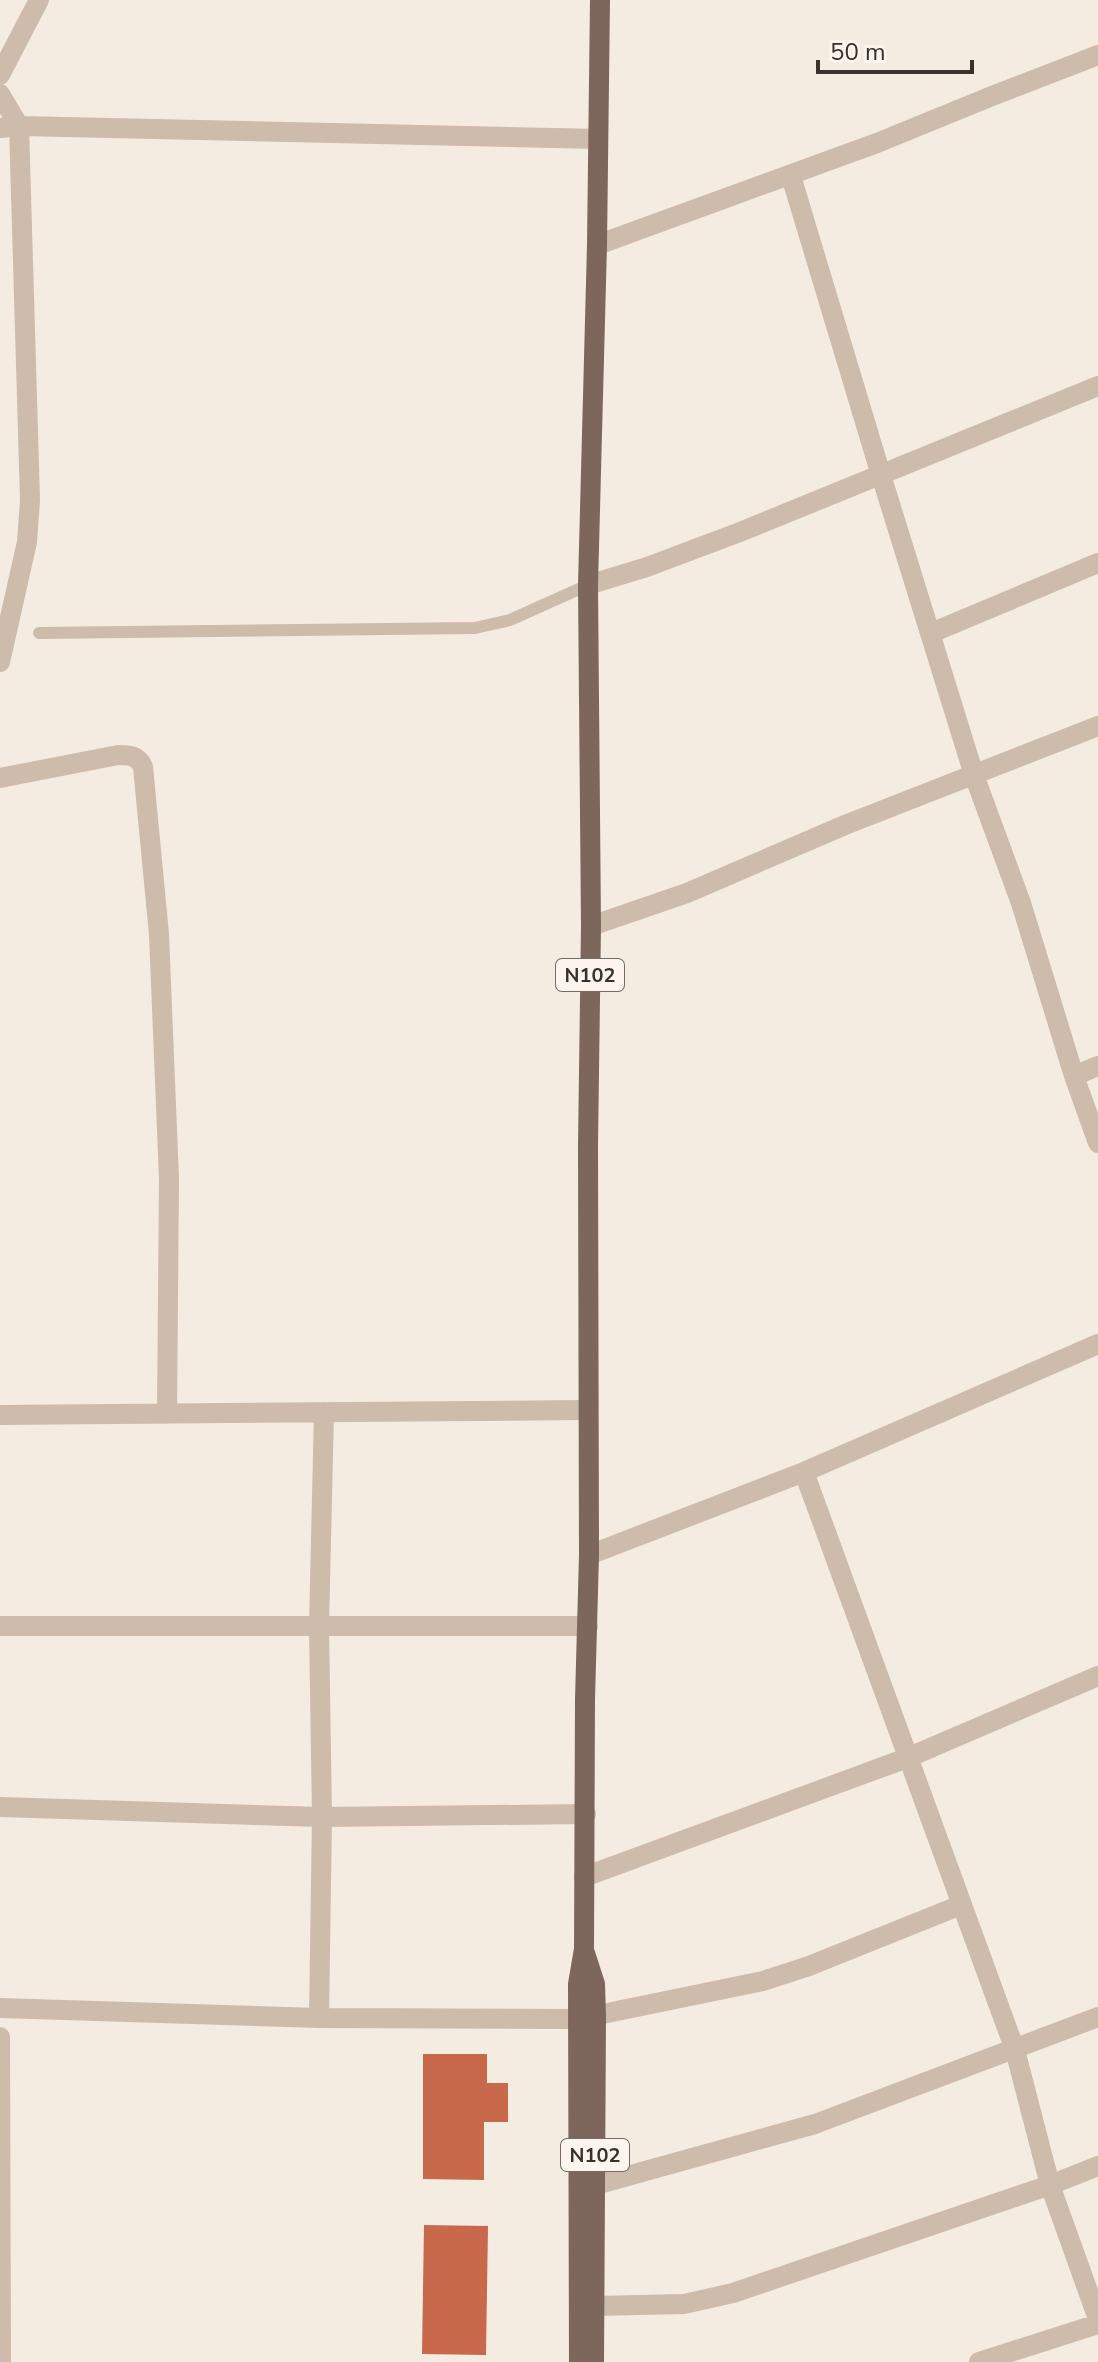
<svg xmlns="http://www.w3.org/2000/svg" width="1098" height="2362" font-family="'Nunito Sans',sans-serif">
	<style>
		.building { fill: #c8694b }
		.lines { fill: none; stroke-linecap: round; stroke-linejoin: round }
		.service { stroke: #cdbbac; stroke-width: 12 }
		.minor { stroke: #cdbbac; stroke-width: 20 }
		.primary { stroke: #7d675c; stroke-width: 20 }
		.labels { text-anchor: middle; stroke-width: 8; stroke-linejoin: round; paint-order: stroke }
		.shield { fill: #fbf5ee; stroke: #756b66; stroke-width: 2 }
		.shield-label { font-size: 20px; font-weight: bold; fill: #3b302b }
	</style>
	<rect width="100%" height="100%" fill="#f4ebe1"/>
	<!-- building -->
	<path class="building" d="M423 2054H487V2083H508V2122H484V2180L423 2179Z
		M424 2225 488 2226 486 2355 422 2354Z"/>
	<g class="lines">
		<!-- service -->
		<path class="service" d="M39 633 475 628 510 620 588 585"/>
		<!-- minor -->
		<path class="minor" d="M0 75 39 0
			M0 94 19 126 30 500 27 542 0 662
			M0 128 19 126 598 139
			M791 176 881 475 974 775 1021 903 1074 1076 1098 1143
			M597 245 877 143 992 96 1098 55
			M588 585 647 567 740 532 1098 386
			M931 633 1098 563
			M0 778 118 755C129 755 138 755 143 767L159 934 169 1179 167 1414
			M591 926 687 893 845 825 1098 726
			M1074 1076 1098 1066
			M0 1415 588 1410
			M804 1472 1015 2050 1050 2185 1098 2319
			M589 1555 804 1472 1098 1344
			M0 1626H588
			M0 1807 322 1817 586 1814
			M584 1877 907 1758 1098 1676
			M0 2008 319 2018 578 2019 763 1981 809 1966 961 1905
			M319 2018 322 1817 319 1626 324 1412
			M0 2037 1 2362
			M595 2185 815 2124 1098 2017
			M594 2306 684 2304 733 2293 1050 2185 1098 2166
			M979 2362 1098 2324"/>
		<!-- primary -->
		<path class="primary" d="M585 1953 595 1984 596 2016 594 2362
			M579 2362 578 1984 584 1949 585 1699 589 1555 588 1146 591 926 588 585 597 245 600 0"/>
	</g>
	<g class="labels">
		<!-- shield labels -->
		<g class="shield">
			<rect x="556" y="959" width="68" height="32" rx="6"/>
			<rect x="561" y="2139" width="68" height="32" rx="6"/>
		</g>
		<g class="shield-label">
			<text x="590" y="982">N102</text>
			<text x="595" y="2162">N102</text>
		</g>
	</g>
	<!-- scale -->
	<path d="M818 60v12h154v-12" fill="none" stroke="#3b302b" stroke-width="4"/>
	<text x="830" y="60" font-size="24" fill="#3b302b" stroke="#fbf5ee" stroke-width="6" paint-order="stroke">50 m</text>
</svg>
